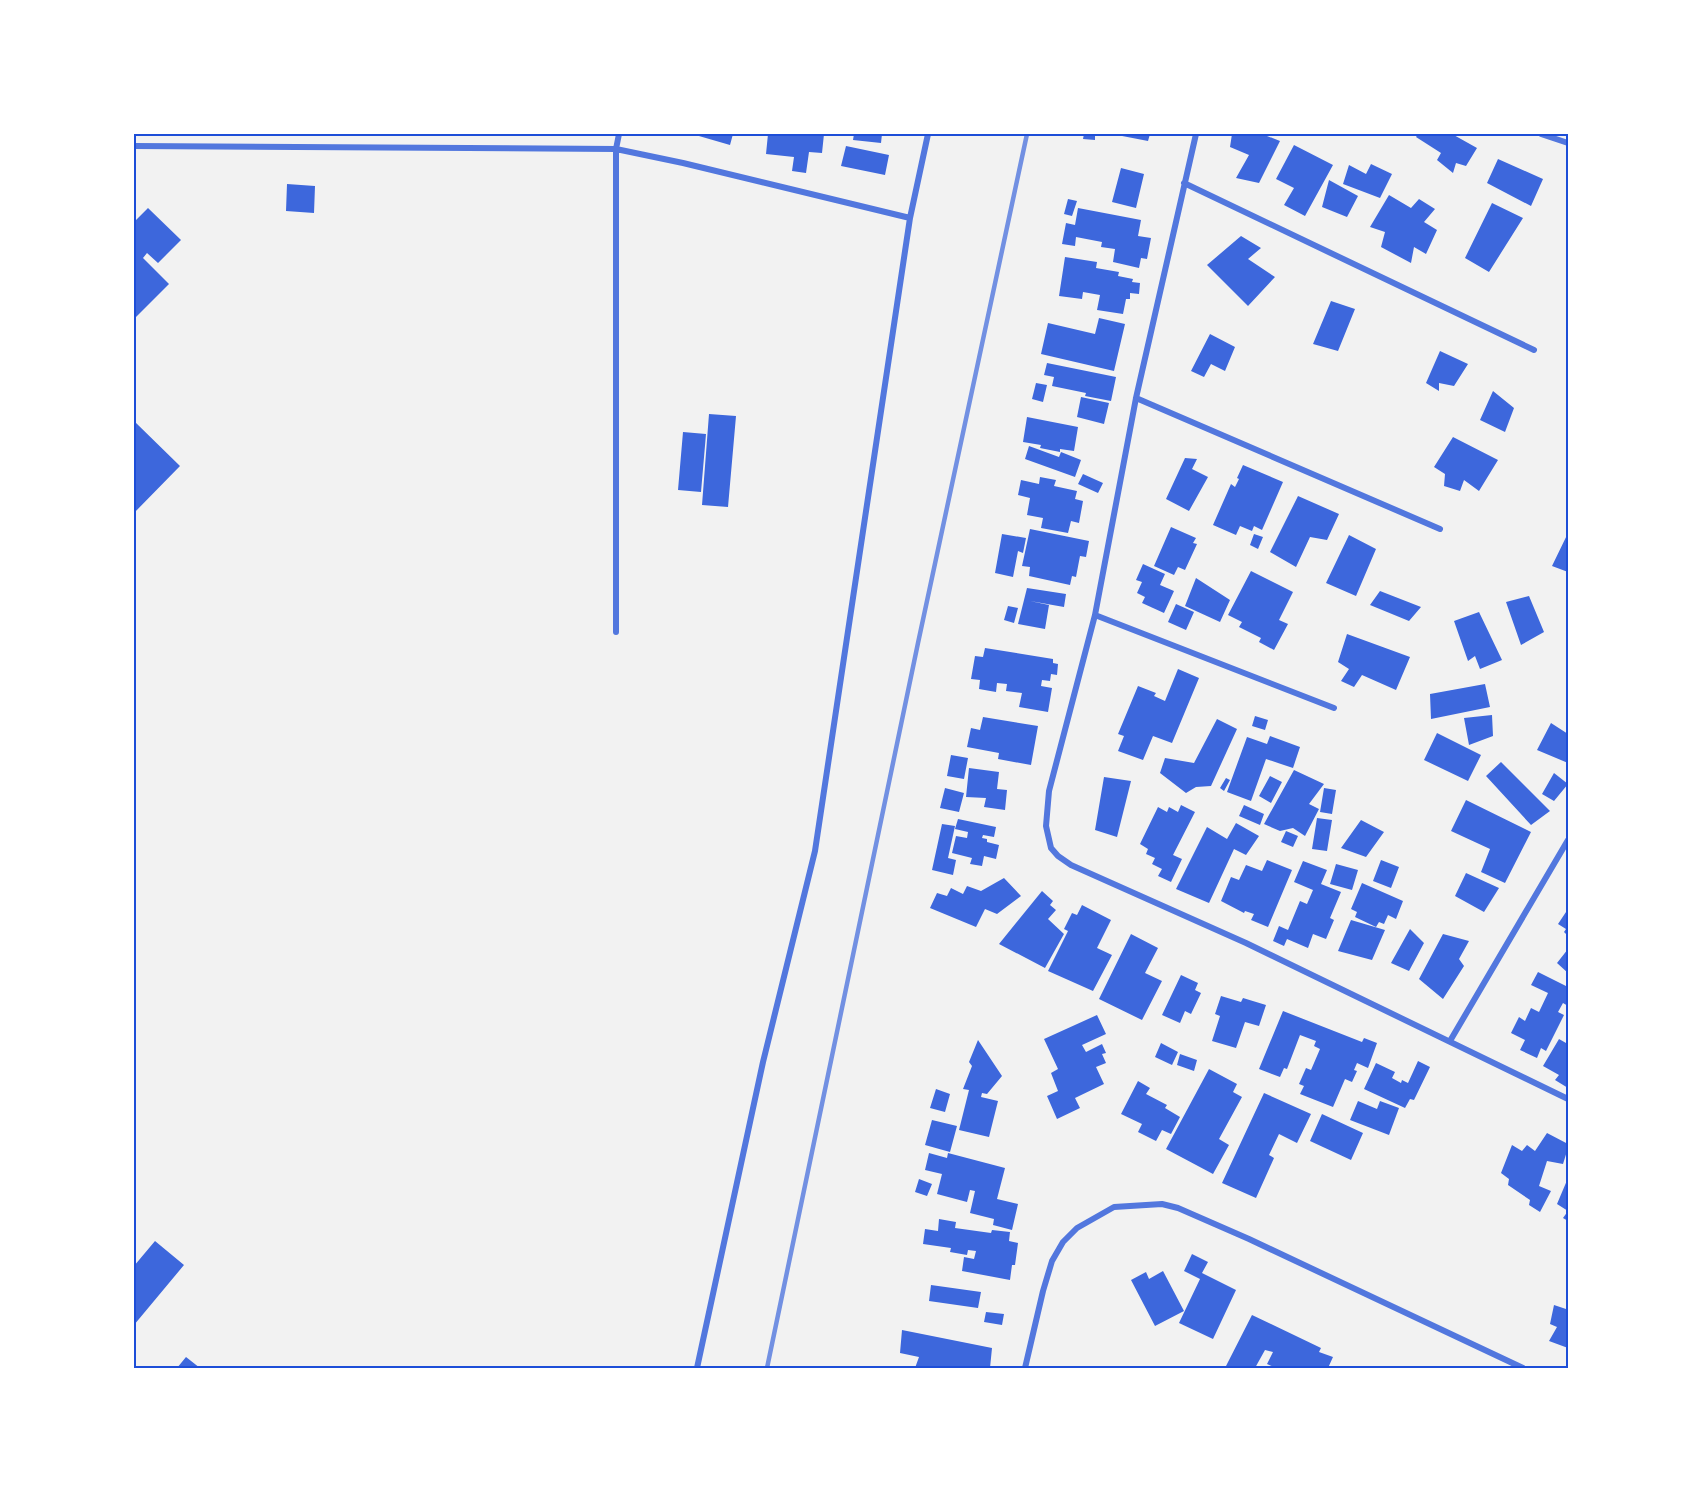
<svg xmlns="http://www.w3.org/2000/svg" width="1702" height="1502" font-family="'Source Serif 4',serif">
	<style>
		.building { fill: #3d67dc }
		.lines { fill: none; stroke-linecap: round; stroke-linejoin: round }
		.minor { stroke: #5277de; stroke-width: 6 }
		.rail { stroke: #7290e2; stroke-width: 4.5 }
		.neatline { fill: none; stroke: #1d4ed8; stroke-width: 2 }
	</style>
	<rect width="100%" height="100%" fill="#f2f2f2"/>
	<!-- building -->
	<path class="building" d="M692 134H733L730 145Z
		M768 134H824L822 153 809 152 806 173 792 171 794 157 766 154Z
		M854 134H882L881 143 853 140Z
		M1084 134H1095V140L1083 139Z
		M1232 134H1262L1280 141 1259 183 1236 178 1249 155 1230 147Z
		M1418 134H1452L1477 148 1466 166 1456 163 1453 173 1437 160 1441 153 1416 137Z
		M1117 135V134H1150L1148 141Z
		M1294 145 1333 165 1305 216 1284 205 1294 188 1276 179Z
		M846 146 889 155 885 175 841 166Z
		M1498 159 1543 179 1531 206 1487 183Z
		M1371 164 1392 174 1380 198 1343 184 1349 165 1366 174Z
		M1121 168 1144 174 1136 208 1112 202Z
		M1329 180 1358 196 1347 217 1322 207Z
		M287 184 315 186 314 213 286 211Z
		M1389 195 1411 208 1419 199 1435 209 1424 222 1437 230 1426 254 1414 247 1411 263 1381 247 1385 232 1370 227Z
		M1068 199 1077 201 1072 216 1064 214Z
		M1492 203 1523 218 1489 272 1465 258Z
		M148 208 181 240 158 263 147 253 143 258 169 284 134 319V222Z
		M1078 208 1141 220 1138 236 1151 238 1147 259 1141 258 1139 268 1113 262 1115 249 1101 247 1102 242 1076 237 1075 246 1062 244 1066 223 1075 225Z
		M1241 236 1261 248 1248 259 1275 277 1248 306 1207 265Z
		M1065 257 1097 262 1096 268 1119 272 1118 276 1133 279 1132 282 1140 283 1139 294 1130 293V299H1126L1123 314 1097 310 1100 295 1083 292 1082 299 1059 296Z
		M1331 301 1355 309 1338 351 1313 344Z
		M1099 318 1125 324 1114 371 1041 354 1048 323 1095 334Z
		M1210 334 1235 347 1225 371 1211 364 1204 377 1191 371Z
		M1440 351 1468 364 1454 386 1439 383V391L1426 383Z
		M1047 363 1116 377 1111 401 1085 396 1086 393 1052 386 1054 377 1044 375Z
		M1036 383 1047 385 1043 402 1032 399Z
		M1493 391 1514 408 1505 432 1480 420Z
		M1081 397 1109 403 1104 424 1077 417Z
		M709 414 736 416 728 507 702 505Z
		M1027 417 1078 427 1074 451 1060 449V452L1040 448 1041 445 1023 442Z
		M134 421 180 466 134 513Z
		M683 432 706 434 701 492 678 490Z
		M1453 437 1498 460 1479 491 1464 480 1460 491 1444 486 1445 474 1434 467Z
		M1029 446 1059 457 1061 452 1081 460 1075 477 1025 459Z
		M1185 458 1197 459 1192 469 1208 477 1189 511 1166 499Z
		M1243 465 1283 482 1262 530 1254 526 1252 531 1240 526 1236 535 1213 525 1231 484 1235 487 1239 479 1237 478Z
		M1083 474 1103 483 1098 493 1078 484Z
		M1040 477 1056 480 1054 486 1077 491 1075 499 1083 501 1079 523 1071 521 1068 533 1041 528 1043 518 1027 515 1030 498 1018 495 1021 480 1039 484Z
		M1298 496 1339 514 1327 540 1310 537 1296 567 1270 552Z
		M1171 527 1196 538 1193 543 1197 544 1185 570 1178 567 1174 575 1154 566Z
		M1030 529 1089 541 1086 557 1080 556 1076 577 1072 576 1070 585 1029 576 1030 567 1022 566Z
		M1568 533V572L1552 566Z
		M1002 534 1026 538 1023 553 1018 551 1013 577 995 573Z
		M1254 534 1263 537 1258 549 1250 545Z
		M1349 535 1376 549 1356 596 1326 583Z
		M1143 564 1165 574 1160 585 1174 591 1164 613 1142 603 1145 597 1137 593 1142 582 1136 580Z
		M1251 571 1293 592 1279 620 1288 624 1274 650 1259 642 1261 638 1239 627 1242 622 1228 615Z
		M1196 578 1230 600 1220 622 1185 606Z
		M1027 588 1066 594 1064 607 1030 601 1049 605 1045 629 1018 624Z
		M1380 591 1421 607 1409 621 1370 605Z
		M1529 596 1544 632 1521 645 1506 602Z
		M1176 604 1194 612 1186 630 1168 622Z
		M1008 606 1018 608 1014 623 1004 620Z
		M1479 612 1502 660 1480 669 1475 656 1468 661 1454 621Z
		M1347 634 1410 657 1396 690 1362 675 1354 687 1341 681 1349 669 1338 662Z
		M985 648 1053 659V663L1058 664 1057 675 1051 674 1050 681 1042 680 1041 686 1052 688 1048 712 1019 707 1022 693 1006 691 1007 684 997 683 996 692 979 689 980 680 971 679 975 656 983 657Z
		M1178 669 1199 678 1172 743 1153 736 1143 760 1118 751 1124 736 1118 734 1138 686 1156 693 1154 696 1165 701Z
		M1485 684 1490 707 1431 719 1430 694Z
		M1492 715 1493 736 1469 745 1464 718Z
		M1255 716 1268 720 1265 730 1252 726Z
		M983 717 1038 726 1031 765 998 759 999 753 967 747 971 728 980 730Z
		M1217 719 1237 729 1211 786 1196 787 1186 793 1160 773 1165 758 1194 763Z
		M1551 723 1568 734V763L1537 750Z
		M1437 733 1481 755 1468 781 1424 760Z
		M1270 736 1300 747 1293 768 1266 759 1251 801 1227 792 1247 737 1267 744Z
		M951 755 968 758 964 779 947 776Z
		M1501 762 1550 811 1531 825 1486 776Z
		M969 768 999 772 997 789 1007 790 1005 810 984 807 986 798 966 797Z
		M1294 770 1324 784 1309 804 1319 809 1305 836 1293 828 1280 831 1264 824Z
		M1554 773 1568 784 1554 801 1542 794Z
		M1270 776 1282 782 1271 803 1259 796Z
		M1104 777 1131 781 1117 837 1095 830Z
		M1226 778 1230 780 1224 791 1220 788Z
		M945 788 964 793 959 812 940 808Z
		M1324 788 1336 790 1332 814 1320 812Z
		M1466 800 1531 832 1505 883 1481 872 1490 849 1451 831Z
		M1181 805 1195 812 1173 855 1182 859 1171 882 1158 876 1162 869 1152 864 1155 858 1146 854 1148 849 1140 844 1158 807 1167 812 1169 807 1178 812Z
		M1244 805 1264 814 1260 825 1239 816Z
		M1317 818 1332 820 1327 851 1312 849Z
		M958 819 996 827 994 837 983 835 982 838 987 839V842L999 845 996 859 984 856 982 866 970 864 972 858 952 853 956 836 967 838 968 832 955 829Z
		M1361 820 1384 832 1366 857 1341 848Z
		M1236 823 1259 836 1246 855 1234 849 1209 903 1176 889 1207 827 1227 839Z
		M942 824 955 826 948 858 956 860 953 875 932 870Z
		M1286 831 1298 836 1293 847 1281 842Z
		M1267 860 1292 870 1268 927 1251 920 1254 914 1245 911 1244 913 1221 901 1231 877 1239 880 1246 865 1262 871Z
		M1381 860 1399 867 1391 888 1373 881Z
		M1303 861 1327 870 1321 884 1341 892 1330 918 1334 920 1326 939 1313 934 1308 948 1287 939 1284 946 1273 941 1279 926 1288 930 1300 901 1307 904 1313 890 1294 882Z
		M1336 864 1358 870 1352 890 1330 884Z
		M1466 873 1499 888 1484 912 1455 896Z
		M1004 878 1021 896 997 914 985 909 976 927 930 908 937 893 947 896 951 888 963 894 967 886 981 891Z
		M1362 883 1403 901 1396 919 1388 915 1384 924 1379 922 1376 927 1355 917 1357 912 1351 909Z
		M1042 891 1053 901 1050 905 1056 910 1048 919 1064 934 1045 968 999 944Z
		M1082 905 1111 920 1097 948 1112 955 1093 991 1048 971 1068 931 1064 929 1072 913 1077 915Z
		M1568 909V936L1564 932 1566 929 1558 924Z
		M1351 920 1385 930 1372 960 1338 951Z
		M1410 929 1424 943 1409 971 1391 963Z
		M1131 934 1158 948 1145 973 1162 981 1142 1020 1099 999Z
		M1443 934 1469 941 1459 959 1464 966 1443 999 1419 979Z
		M1568 949V973L1557 963Z
		M1538 972 1568 987V1006L1563 1003 1558 1012 1564 1015 1546 1051 1541 1048 1537 1058 1520 1050 1525 1040 1511 1033 1519 1017 1525 1021 1531 1008 1539 1012 1548 993 1531 985Z
		M1181 975 1198 983 1195 990 1201 993 1191 1014 1185 1011 1180 1023 1162 1015Z
		M1221 996 1241 1002 1243 998 1266 1005 1259 1026 1245 1022 1236 1048 1212 1041 1220 1016 1215 1014Z
		M1283 1011 1362 1042 1364 1038 1377 1043 1368 1068 1357 1063 1354 1070 1357 1071 1352 1082 1345 1079 1333 1107 1300 1094 1304 1086 1299 1084 1306 1068 1311 1070 1320 1049 1314 1046 1316 1041 1300 1035 1287 1069 1284 1068 1280 1077 1259 1069Z
		M1097 1015 1106 1034 1082 1045 1086 1052 1102 1044 1106 1053 1102 1054 1106 1063 1096 1067 1104 1084 1075 1098 1080 1108 1057 1119 1047 1096 1058 1091 1051 1073 1058 1069 1044 1039Z
		M1559 1039 1566 1043 1568 1039V1088L1555 1080 1559 1075 1543 1066Z
		M978 1040 1002 1076 987 1094 982 1093 981 1097 998 1101 989 1137 959 1130 969 1090 963 1089 972 1066 969 1062Z
		M1161 1043 1178 1052 1172 1065 1155 1057Z
		M1180 1054 1197 1060 1194 1071 1177 1065Z
		M1418 1061 1430 1067 1414 1100 1410 1099 1405 1108 1364 1089 1376 1063 1395 1072 1392 1078 1401 1083 1402 1080 1408 1083Z
		M1209 1069 1237 1084 1233 1092 1242 1097 1219 1139 1229 1145 1213 1174 1166 1149Z
		M1138 1081 1150 1088 1146 1094 1167 1105 1165 1108 1180 1117 1171 1134 1162 1130 1156 1141 1138 1132 1142 1124 1121 1114Z
		M936 1089 950 1094 945 1112 930 1108Z
		M1264 1093 1311 1114 1297 1143 1279 1134 1269 1155 1274 1158 1256 1198 1222 1183Z
		M1358 1101 1377 1109 1380 1101 1399 1108 1389 1135 1350 1120Z
		M1322 1114 1363 1133 1351 1160 1310 1141Z
		M932 1120 957 1126 950 1152 925 1145Z
		M1547 1133 1568 1144V1148L1563 1164 1547 1161 1539 1186 1551 1191 1540 1212 1529 1205 1530 1200 1508 1185 1509 1179 1501 1173 1512 1145 1522 1151 1527 1145 1535 1151Z
		M929 1153 947 1158 948 1153 1005 1168 997 1199 1018 1204 1012 1230 993 1225 994 1219 970 1213 975 1191 970 1190 967 1202 937 1194 942 1174 925 1170Z
		M1568 1178V1221L1563 1218 1568 1211 1557 1204Z
		M919 1179 932 1184 927 1196 915 1192Z
		M939 1219 956 1222 955 1228 991 1233 992 1230 1010 1232 1009 1241 1018 1243 1015 1265H1012L1010 1280 962 1271 964 1257 974 1259 976 1251 968 1250 967 1255 950 1252 951 1248 923 1244 925 1229 938 1231Z
		M155 1241 184 1265 134 1325V1266Z
		M1192 1254 1208 1262 1202 1273 1236 1290 1213 1339 1179 1323 1200 1279 1184 1271Z
		M1163 1271 1184 1311 1155 1326 1131 1280 1146 1272 1149 1279Z
		M931 1285 981 1292 978 1308 929 1301Z
		M1554 1305 1566 1309 1568 1305V1348L1549 1341 1557 1327 1550 1324Z
		M986 1312 1004 1314 1002 1325 984 1322Z
		M1252 1315 1321 1348 1319 1352 1333 1357 1328 1368H1276L1267 1364 1273 1352 1265 1350 1255 1368H1232L1226 1366Z
		M902 1330 992 1348 990 1368 966 1366 965 1368H915L919 1357 900 1353Z
		M186 1357 200 1368H177Z"/>
	<g class="lines">
		<!-- minor -->
		<path class="minor" d="M1196 134 1136 398 1095 615 1049 791 1046 826 1051 848 1058 856 1071 865 1246 943 1568 1099
			M1541 134 1568 143
			M134 146 616 149 683 163 910 218
			M1184 183 1534 350
			M1136 398 1440 529
			M1095 615 1334 708
			M616 632V149L619 134
			M1450 1041 1568 840
			M697 1368 763 1062 815 851 910 218 928 134
			M1025 1368 1043 1291 1052 1261 1063 1242 1077 1228 1114 1207 1162 1204 1178 1208 1249 1239 1523 1368"/>
		<!-- rail -->
		<path class="rail" d="M767 1368 918 643 1027 134"/>
	</g>
	<!-- border -->
	<rect width="1702" height="1502" fill="none" stroke="#ffffff" stroke-width="270"/>
	<rect x="135" y="135" width="1432" height="1232" class="neatline"/>
</svg>
